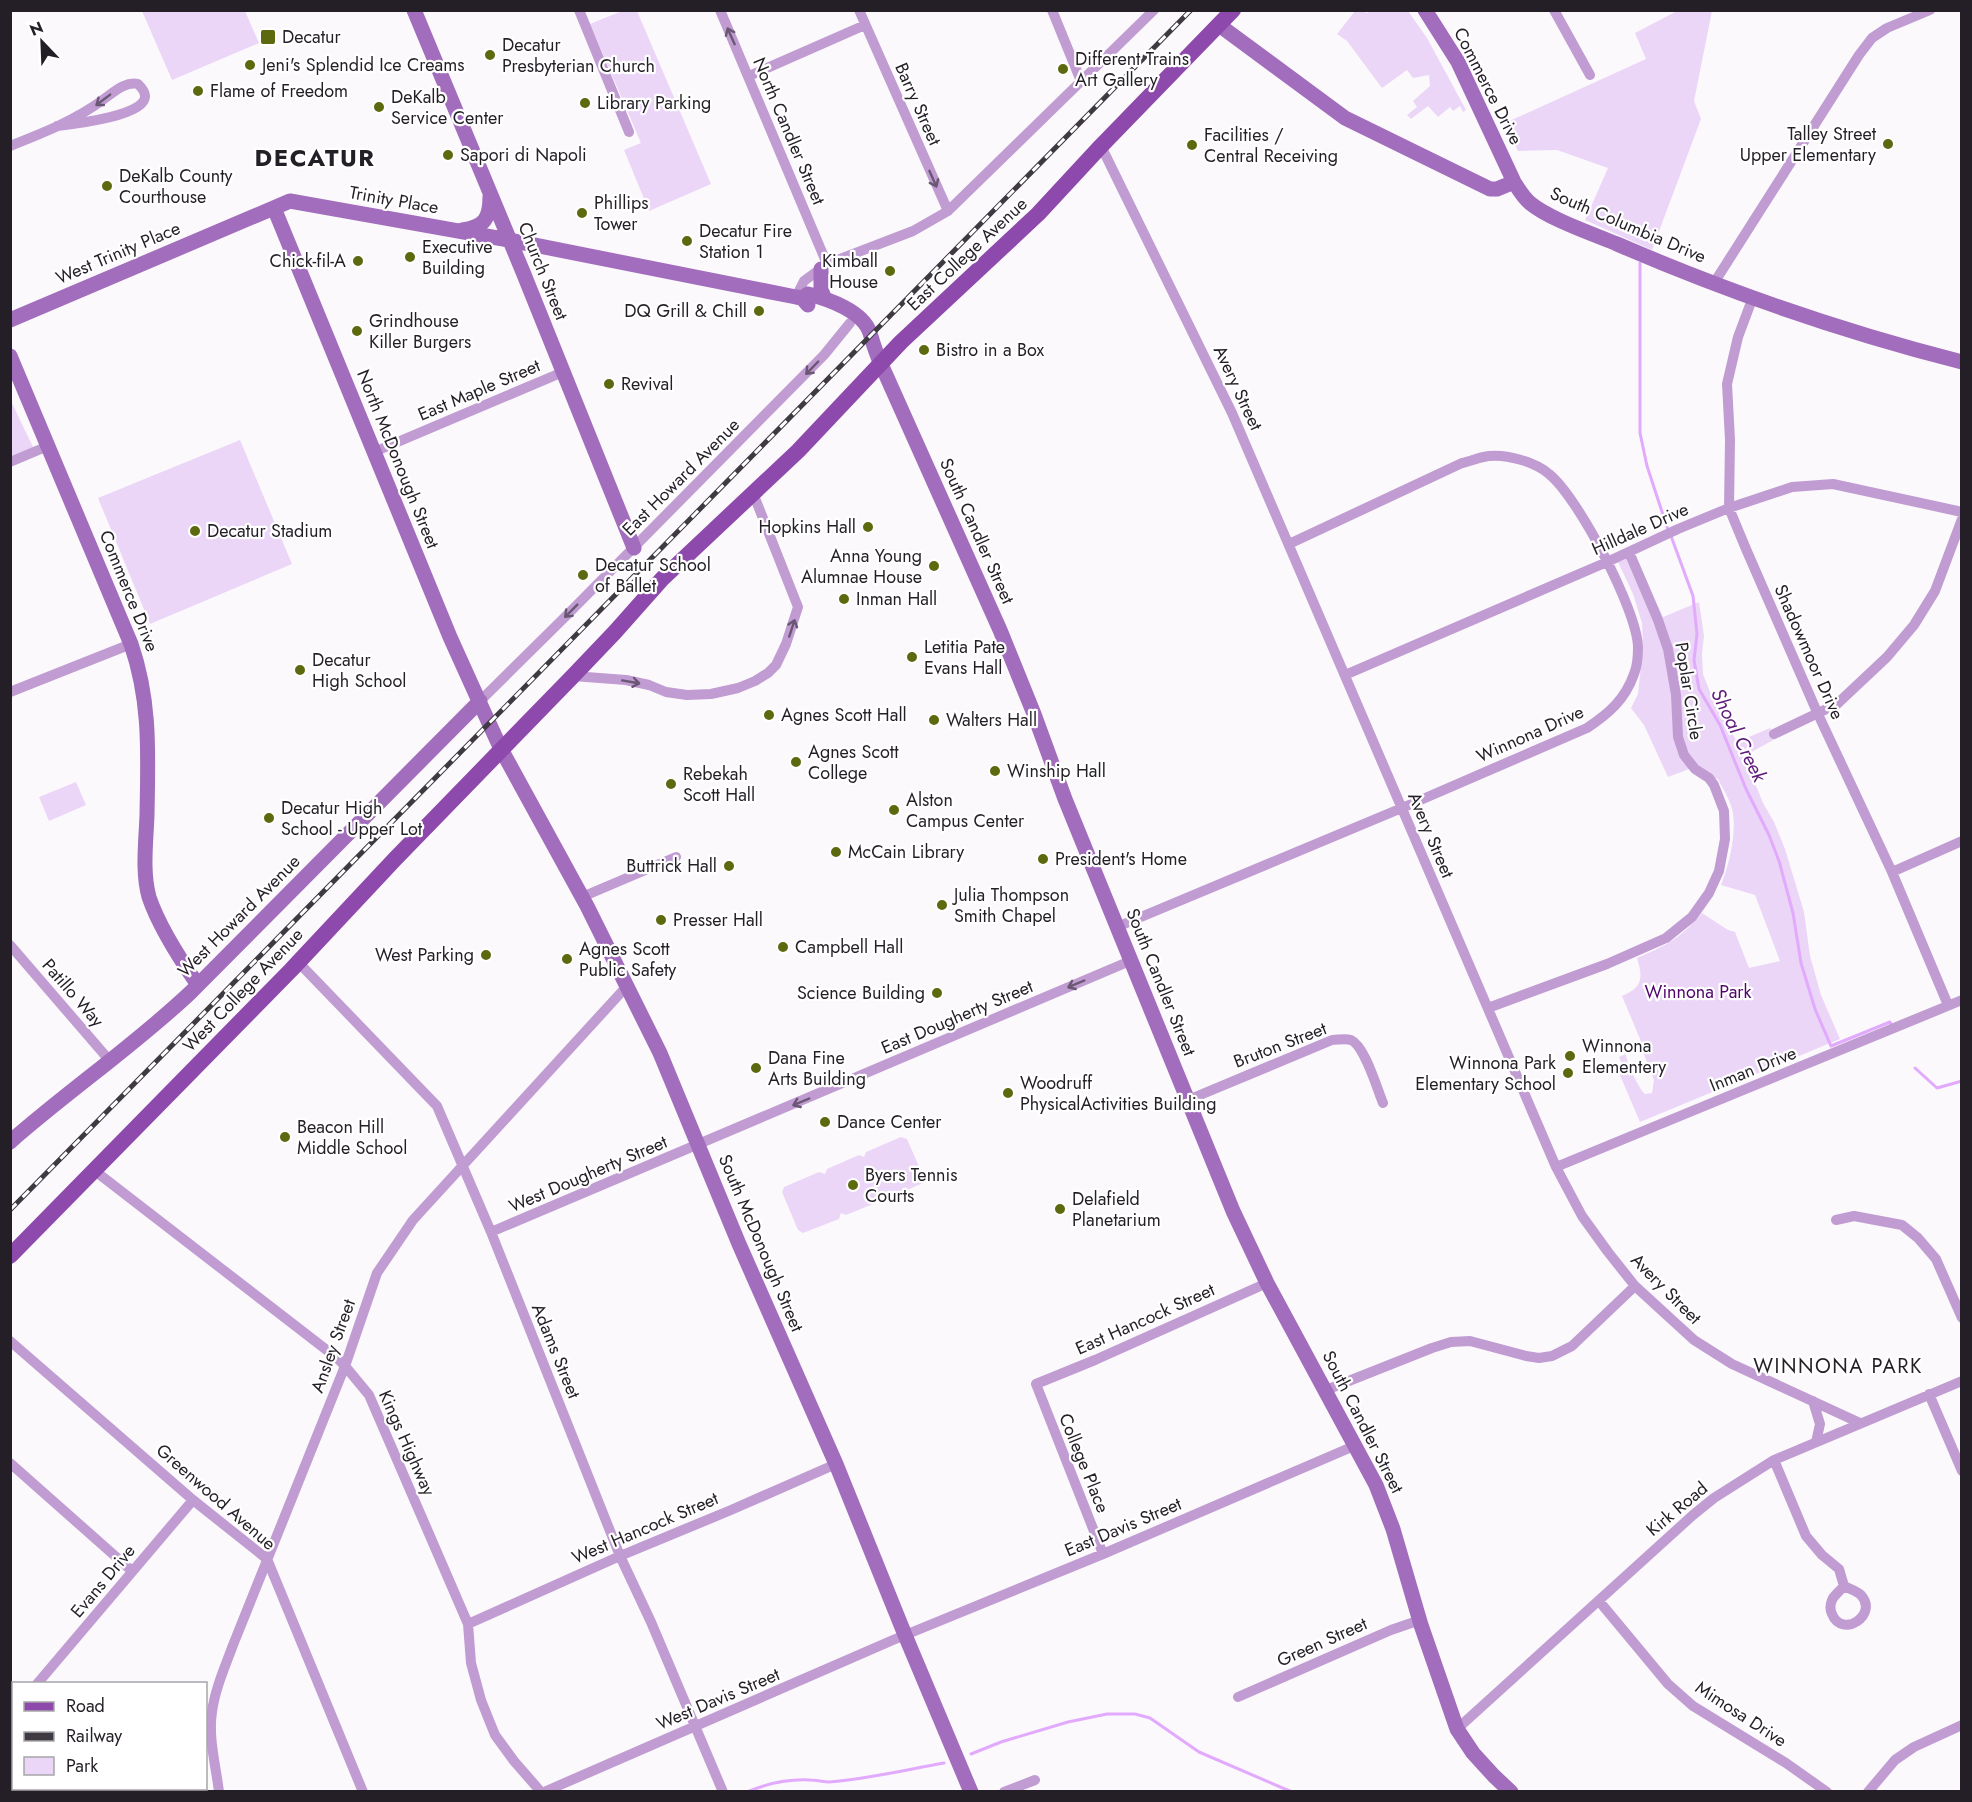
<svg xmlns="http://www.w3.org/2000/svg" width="1972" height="1802" font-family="Jost,sans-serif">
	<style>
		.green { fill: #ebd6f7 }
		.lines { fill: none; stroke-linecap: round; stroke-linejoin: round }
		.stream { stroke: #e2aafd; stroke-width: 3 }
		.street { stroke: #c09cd2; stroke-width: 10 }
		.secondary { stroke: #a26dbc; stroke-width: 15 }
		.primary { stroke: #8d49ab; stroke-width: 16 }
		.rail-casing { stroke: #3f3a42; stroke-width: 5 }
		.rail { stroke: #fff; stroke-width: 3; stroke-dasharray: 9; stroke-linecap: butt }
		.oneway { stroke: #6a5774 }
		.poi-dot { fill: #5d690f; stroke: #fff; stroke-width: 2 }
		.labels { text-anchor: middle; stroke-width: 4.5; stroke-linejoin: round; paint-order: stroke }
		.poi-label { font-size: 18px; fill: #241f27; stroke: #fff; text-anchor: start }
		.street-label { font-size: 18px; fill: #241f27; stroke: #fff }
		.park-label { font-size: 18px; fill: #51056b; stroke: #fff }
		.water-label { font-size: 20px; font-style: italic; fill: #5f197a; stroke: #fff }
		.neighbourhood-label { font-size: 20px; letter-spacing: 1.5px; fill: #241f27; stroke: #fff }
		.district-label { font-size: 24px; font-weight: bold; letter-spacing: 1.5px; fill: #241f27; stroke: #fff }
	</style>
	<rect width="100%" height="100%" fill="#fcf9fd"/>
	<!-- green -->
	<path class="green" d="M142 11H245L259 43 172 80Z
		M622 11H637L711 184 649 211 624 150 641 143 590 24Z
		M1355 11H1362L1367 13 1370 11H1408L1427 38 1466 110 1463 112 1460 106 1453 111 1450 107 1438 117 1428 106 1411 119 1407 115 1417 107 1413 101 1430 86 1429 75 1413 78 1407 70 1382 88 1347 41 1337 34Z
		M1677 11H1712L1694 101 1701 119 1652 250 1585 220 1608 168 1557 150 1518 151 1505 123 1646 59 1635 33Z
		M10 399 34 449 10 458Z
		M240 440 292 564 150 624 98 498Z
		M1635 555 1663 617 1699 602 1704 636 1702 654 1703 674 1710 692 1737 742 1770 728 1777 738 1744 756 1763 803 1774 822 1785 849 1804 912 1810 956 1821 995 1840 1039 1640 1122 1619 1073 1625 1071 1619 1057 1626 1054C1626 1062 1639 1089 1645 1094L1652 1093 1654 1080 1643 1052 1638 1049 1643 1046 1622 996C1643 987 1643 978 1637 958 1667 945 1681 938 1702 913L1728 930 1735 932 1749 968 1780 961 1755 895 1721 885C1729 865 1736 836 1733 814 1732 803 1723 789 1718 779L1689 769 1668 777 1644 725 1631 708 1638 694 1643 647 1642 623 1633 594 1618 562Z
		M76 782 86 805 49 821 39 797Z
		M901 1137 907 1139 924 1178 921 1184 886 1199 880 1196 878 1202 846 1215 841 1213 839 1219 803 1233 798 1230 782 1192 784 1187 819 1172 825 1174 827 1169 859 1155 864 1157 866 1152Z"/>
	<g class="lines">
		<!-- stream -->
		<path class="stream" d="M1640 263V433L1647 466 1668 530
			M1671 536 1693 596 1697 634 1694 660 1699 689 1720 725 1746 789 1769 835 1779 861 1793 913 1801 963 1815 1009 1831 1046 1890 1022 1891 1024
			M1915 1068 1937 1088 1962 1081
			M971 1754 1001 1742 1068 1722 1107 1714H1135L1150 1718 1199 1752 1292 1792
			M747 1792C768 1783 788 1779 810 1780 817 1780 823 1782 829 1782 868 1779 905 1770 944 1763"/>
		<!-- street -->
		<path class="street" d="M579 10 629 132
			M720 10 827 264
			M859 10 948 211
			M1052 10 1081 81
			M1554 10 1590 75
			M749 76 865 25
			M10 146C43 133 76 120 104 99 114 92 126 81 138 84 141 87 145 91 145 96 146 116 73 124 57 126
			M1101 146 1232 413 1556 1167 1582 1216 1608 1252 1635 1286 1694 1340 1732 1364 1860 1423
			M1714 283 1859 55 1872 38 1887 28 1930 10
			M796 297 804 281 827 264 913 231 948 211 1154 10
			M1753 297 1738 337 1727 384 1730 440 1729 508 1746 549 1817 712 1892 872 1948 1005
			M374 452 563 372
			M10 462 48 446
			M1345 675 1607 562 1678 529 1729 508 1792 487 1833 484 1962 512
			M573 676 626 680 649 685 666 692 687 695 711 694 738 688 755 681 768 673 776 665 786 644 798 607 753 493
			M10 692 131 644
			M480 701 566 616 824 355 850 323
			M1774 734 1837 704 1887 657 1914 625 1935 591 1962 519
			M1892 872 1962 841
			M582 897 676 857
			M1117 927 1409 805 1587 728C1608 714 1625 700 1634 674 1637 667 1638 655 1638 647 1637 610 1578 497 1549 474 1535 462 1507 454 1489 456 1480 457 1471 461 1462 463L1289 544
			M10 945 110 1061
			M298 962 437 1106 491 1232 620 1556 651 1622 723 1792
			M1488 1008 1607 964 1666 938 1692 917 1709 893 1719 871 1725 839 1724 811 1714 785 1709 778 1695 769 1684 755 1678 737 1676 695 1668 649 1658 620 1629 552
			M1188 1100 1332 1040C1338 1040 1345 1038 1351 1040 1365 1046 1377 1089 1383 1103
			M1556 1167 1962 1000
			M95 1171 337 1358 345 1366 369 1395 468 1624 471 1663 481 1700 495 1735 514 1761 541 1792
			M1836 1220 1854 1216 1902 1225 1918 1238 1936 1259 1962 1318
			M491 1232 1130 961
			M10 1341 193 1500 267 1559 363 1792
			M1326 1390 1432 1348 1451 1342 1470 1341 1526 1356 1539 1358 1552 1356 1572 1346 1635 1286
			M1929 1394 1962 1471
			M1813 1401 1820 1424 1816 1442
			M1774 1460 1806 1536 1822 1555 1839 1569 1844 1586C1840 1591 1834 1595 1832 1600 1830 1605 1830 1610 1832 1614 1842 1639 1879 1615 1861 1595 1857 1591 1850 1589 1844 1586
			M10 1463 132 1571
			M1103 1554 1036 1384 1095 1360 1267 1283
			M1599 1601 1668 1684 1693 1706 1786 1763 1827 1792
			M468 1624 620 1556 731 1510 836 1464
			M37 1684 193 1500
			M1238 1697 1391 1630 1420 1620
			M10 1715 14 1711
			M1457 1729 1693 1515 1714 1498 1774 1460 1962 1381
			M84 1788 87 1792
			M219 1792C216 1766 208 1738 212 1712 215 1689 225 1667 233 1645L345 1366 377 1273 413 1220 627 986
			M544 1792 893 1640 1103 1554 1354 1446
			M1004 1792 1035 1780
			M1868 1792 1895 1760 1914 1747 1962 1725"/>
		<!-- secondary -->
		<path class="secondary" d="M414 10 523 272 634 548
			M1425 10 1458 62 1514 182C1519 190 1523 197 1530 203 1549 219 1593 234 1617 244 1728 292 1844 332 1962 362
			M1219 25 1345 118 1490 189H1497L1514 182
			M274 208 450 637 483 710 501 749 587 906 660 1053 739 1244 836 1464 905 1635 971 1792
			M462 230C485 227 490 218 490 196
			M821 269V288L824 298
			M802 298 808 294C828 299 863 311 870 333 873 343 876 354 881 364L1000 630 1034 714 1065 799 1233 1211 1267 1283 1376 1485 1393 1529 1421 1625 1457 1729 1473 1753 1494 1776 1511 1792
			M10 320 290 201 509 240 796 297 802 298 808 305
			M10 356 131 644C151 702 148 755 147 815 146 842 142 872 149 897 158 924 182 962 198 985
			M10 1142C69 1090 134 1046 191 992L480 701"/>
		<!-- primary -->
		<path class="primary" d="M10 1256 291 970 395 859 573 676 615 632 662 579 798 451 901 342 1038 214 1101 146 1233 10"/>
		<!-- rail casing -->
		<g class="rail-casing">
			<path id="rail" d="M10 1210 1191 10"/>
		</g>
		<!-- rail -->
		<use href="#rail" class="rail"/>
	</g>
	<!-- one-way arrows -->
	<defs><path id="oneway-shaft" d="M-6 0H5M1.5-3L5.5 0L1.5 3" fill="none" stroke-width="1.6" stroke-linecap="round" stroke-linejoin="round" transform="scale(1.5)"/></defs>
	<g class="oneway">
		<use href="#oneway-shaft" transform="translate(731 36) rotate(-114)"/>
		<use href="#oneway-shaft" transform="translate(103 100) rotate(143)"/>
		<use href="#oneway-shaft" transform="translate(933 179) rotate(66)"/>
		<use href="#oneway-shaft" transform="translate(812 368) rotate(134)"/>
		<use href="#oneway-shaft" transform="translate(571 611) rotate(135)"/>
		<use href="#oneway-shaft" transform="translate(792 628) rotate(-72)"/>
		<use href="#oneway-shaft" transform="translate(631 682) rotate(10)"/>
		<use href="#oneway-shaft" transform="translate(1076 984) rotate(157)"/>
		<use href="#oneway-shaft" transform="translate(801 1102) rotate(157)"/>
	</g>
	<!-- markers -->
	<g class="poi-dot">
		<rect x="260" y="29" width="16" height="16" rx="3"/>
		<circle cx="490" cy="55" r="6"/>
		<circle cx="250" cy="65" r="6"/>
		<circle cx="1063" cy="69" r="6"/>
		<circle cx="198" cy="91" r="6"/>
		<circle cx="585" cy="103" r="6"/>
		<circle cx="379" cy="107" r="6"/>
		<circle cx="1888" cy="144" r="6"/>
		<circle cx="1192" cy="145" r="6"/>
		<circle cx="448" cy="155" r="6"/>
		<circle cx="107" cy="186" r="6"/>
		<circle cx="582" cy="213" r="6"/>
		<circle cx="687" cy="241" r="6"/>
		<circle cx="410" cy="257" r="6"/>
		<circle cx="358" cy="261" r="6"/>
		<circle cx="890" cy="271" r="6"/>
		<circle cx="759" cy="311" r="6"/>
		<circle cx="357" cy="331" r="6"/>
		<circle cx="924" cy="350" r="6"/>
		<circle cx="609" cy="384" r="6"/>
		<circle cx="868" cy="527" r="6"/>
		<circle cx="195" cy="531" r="6"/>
		<circle cx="934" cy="566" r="6"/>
		<circle cx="583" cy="575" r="6"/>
		<circle cx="844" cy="599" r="6"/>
		<circle cx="912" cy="657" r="6"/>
		<circle cx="300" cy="670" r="6"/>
		<circle cx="769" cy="715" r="6"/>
		<circle cx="934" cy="720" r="6"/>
		<circle cx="796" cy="762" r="6"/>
		<circle cx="995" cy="771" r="6"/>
		<circle cx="671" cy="784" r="6"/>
		<circle cx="894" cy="810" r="6"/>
		<circle cx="269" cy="818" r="6"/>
		<circle cx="836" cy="852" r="6"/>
		<circle cx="1043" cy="859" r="6"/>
		<circle cx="729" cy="866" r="6"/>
		<circle cx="942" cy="905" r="6"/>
		<circle cx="661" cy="920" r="6"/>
		<circle cx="783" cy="947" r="6"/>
		<circle cx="486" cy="955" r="6"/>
		<circle cx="567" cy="959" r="6"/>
		<circle cx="937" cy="993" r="6"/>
		<circle cx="1570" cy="1056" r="6"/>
		<circle cx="756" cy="1068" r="6"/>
		<circle cx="1568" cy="1073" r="6"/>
		<circle cx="1008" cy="1093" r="6"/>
		<circle cx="825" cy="1122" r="6"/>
		<circle cx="285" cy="1137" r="6"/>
		<circle cx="853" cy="1185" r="6"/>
		<circle cx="1060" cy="1209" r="6"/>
	</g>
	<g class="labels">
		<!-- poi labels -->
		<g class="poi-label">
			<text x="282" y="43">Decatur</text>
			<text x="502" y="51">Decatur<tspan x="502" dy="21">Presbyterian Church</tspan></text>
			<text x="1075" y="65">Different Trains<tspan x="1075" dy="21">Art Gallery</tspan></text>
			<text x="262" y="71">Jeni's Splendid Ice Creams</text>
			<text x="210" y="97">Flame of Freedom</text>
			<text x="391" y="103">DeKalb<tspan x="391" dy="21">Service Center</tspan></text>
			<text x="597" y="109">Library Parking</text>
			<text x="1876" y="140" text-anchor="end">Talley Street<tspan x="1876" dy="21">Upper Elementary</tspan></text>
			<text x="1204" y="141">Facilities /<tspan x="1204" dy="21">Central Receiving</tspan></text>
			<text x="460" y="161">Sapori di Napoli</text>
			<text x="119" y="182">DeKalb County<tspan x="119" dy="21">Courthouse</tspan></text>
			<text x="594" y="209">Phillips<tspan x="594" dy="21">Tower</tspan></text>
			<text x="699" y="237">Decatur Fire<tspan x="699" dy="21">Station 1</tspan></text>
			<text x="422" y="253">Executive<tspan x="422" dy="21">Building</tspan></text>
			<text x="346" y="267" text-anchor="end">Chick-fil-A</text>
			<text x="878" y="267" text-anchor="end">Kimball<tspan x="878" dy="21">House</tspan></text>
			<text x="747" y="317" text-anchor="end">DQ Grill &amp; Chill</text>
			<text x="369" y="327">Grindhouse<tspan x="369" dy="21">Killer Burgers</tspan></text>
			<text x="936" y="356">Bistro in a Box</text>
			<text x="621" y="390">Revival</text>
			<text x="856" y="533" text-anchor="end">Hopkins Hall</text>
			<text x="207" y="537">Decatur Stadium</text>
			<text x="922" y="562" text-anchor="end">Anna Young<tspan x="922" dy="21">Alumnae House</tspan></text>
			<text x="595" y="571">Decatur School<tspan x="595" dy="21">of Ballet</tspan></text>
			<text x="856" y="605">Inman Hall</text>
			<text x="924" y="653">Letitia Pate<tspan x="924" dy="21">Evans Hall</tspan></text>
			<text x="312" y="666">Decatur<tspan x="312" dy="21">High School</tspan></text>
			<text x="781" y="721">Agnes Scott Hall</text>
			<text x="946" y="726">Walters Hall</text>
			<text x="808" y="758">Agnes Scott<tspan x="808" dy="21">College</tspan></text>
			<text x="1007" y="777">Winship Hall</text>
			<text x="683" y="780">Rebekah<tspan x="683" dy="21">Scott Hall</tspan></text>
			<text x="906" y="806">Alston<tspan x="906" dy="21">Campus Center</tspan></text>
			<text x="281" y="814">Decatur High<tspan x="281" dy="21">School - Upper Lot</tspan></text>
			<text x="848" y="858">McCain Library</text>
			<text x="1055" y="865">President's Home</text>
			<text x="717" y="872" text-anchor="end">Buttrick Hall</text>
			<text x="954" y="901">Julia Thompson<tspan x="954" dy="21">Smith Chapel</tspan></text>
			<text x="673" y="926">Presser Hall</text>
			<text x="795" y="953">Campbell Hall</text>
			<text x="579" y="955">Agnes Scott<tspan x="579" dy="21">Public Safety</tspan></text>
			<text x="474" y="961" text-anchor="end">West Parking</text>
			<text x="925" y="999" text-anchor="end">Science Building</text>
			<text x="1582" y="1052">Winnona<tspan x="1582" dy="21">Elementery</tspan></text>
			<text x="768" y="1064">Dana Fine<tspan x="768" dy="21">Arts Building</tspan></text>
			<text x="1556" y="1069" text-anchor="end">Winnona Park<tspan x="1556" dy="21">Elementary School</tspan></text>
			<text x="1020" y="1089">Woodruff<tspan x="1020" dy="21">PhysicalActivities Building</tspan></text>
			<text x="837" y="1128">Dance Center</text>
			<text x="297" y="1133">Beacon Hill<tspan x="297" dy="21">Middle School</tspan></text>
			<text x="865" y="1181">Byers Tennis<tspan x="865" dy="21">Courts</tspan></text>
			<text x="1072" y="1205">Delafield<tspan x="1072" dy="21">Planetarium</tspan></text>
		</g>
		<!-- street labels -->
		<g class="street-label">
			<text transform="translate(1488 86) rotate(63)" y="6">Commerce Drive</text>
			<text transform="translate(918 104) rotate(66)" y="6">Barry Street</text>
			<text transform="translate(789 131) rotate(67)" y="6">North Candler Street</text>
			<text transform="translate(394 200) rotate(10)" y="6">Trinity Place</text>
			<text transform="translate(1628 225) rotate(23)" y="6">South Columbia Drive</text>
			<text transform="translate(118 253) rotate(-23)" y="6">West Trinity Place</text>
			<text transform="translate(967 254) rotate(-43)" y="6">East College Avenue</text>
			<text transform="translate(543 271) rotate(68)" y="6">Church Street</text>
			<text transform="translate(1238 388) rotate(65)" y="6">Avery Street</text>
			<text transform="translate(479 390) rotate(-23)" y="6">East Maple Street</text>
			<text transform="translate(398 459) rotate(68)" y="6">North McDonough Street</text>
			<text transform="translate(681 477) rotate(-45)" y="6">East Howard Avenue</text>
			<text transform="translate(1640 529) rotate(-24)" y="6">Hilldale Drive</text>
			<text transform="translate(977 531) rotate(66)" y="6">South Candler Street</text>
			<text transform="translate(129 591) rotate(68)" y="6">Commerce Drive</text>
			<text transform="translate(1809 652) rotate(66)" y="6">Shadowmoor Drive</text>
			<text transform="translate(1689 691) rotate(81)" y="6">Poplar Circle</text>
			<text transform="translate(1530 734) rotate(-24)" y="6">Winnona Drive</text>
			<text transform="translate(1431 835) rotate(67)" y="6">Avery Street</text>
			<text transform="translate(239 916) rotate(-45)" y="6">West Howard Avenue</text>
			<text transform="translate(1161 982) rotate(68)" y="6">South Candler Street</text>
			<text transform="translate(243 990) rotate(-46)" y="6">West College Avenue</text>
			<text transform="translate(73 993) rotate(49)" y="6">Patillo Way</text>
			<text transform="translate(957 1017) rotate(-23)" y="6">East Dougherty Street</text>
			<text transform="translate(1280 1045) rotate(-21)" y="6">Bruton Street</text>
			<text transform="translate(1753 1069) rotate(-22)" y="6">Inman Drive</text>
			<text transform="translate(588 1174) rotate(-23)" y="6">West Dougherty Street</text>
			<text transform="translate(761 1243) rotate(67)" y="6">South McDonough Street</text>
			<text transform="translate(1666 1289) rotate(45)" y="6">Avery Street</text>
			<text transform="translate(1145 1319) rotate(-24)" y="6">East Hancock Street</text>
			<text transform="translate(333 1346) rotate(-70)" y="6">Ansley Street</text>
			<text transform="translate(556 1351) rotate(68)" y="6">Adams Street</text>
			<text transform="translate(1363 1422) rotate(63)" y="6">South Candler Street</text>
			<text transform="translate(407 1443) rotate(66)" y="6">Kings Highway</text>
			<text transform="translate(1084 1463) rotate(68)" y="6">College Place</text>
			<text transform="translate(216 1497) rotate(41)" y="6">Greenwood Avenue</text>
			<text transform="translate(1677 1509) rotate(-40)" y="6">Kirk Road</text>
			<text transform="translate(1123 1527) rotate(-23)" y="6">East Davis Street</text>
			<text transform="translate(645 1528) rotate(-23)" y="6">West Hancock Street</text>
			<text transform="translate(103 1581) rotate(-50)" y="6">Evans Drive</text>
			<text transform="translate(1322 1642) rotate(-24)" y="6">Green Street</text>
			<text transform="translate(718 1699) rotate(-23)" y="6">West Davis Street</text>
			<text transform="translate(1741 1714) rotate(33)" y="6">Mimosa Drive</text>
		</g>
		<!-- park labels -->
		<g class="park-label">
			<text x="1698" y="998">Winnona Park</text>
		</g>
		<!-- water labels -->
		<g class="water-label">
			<text transform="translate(1739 735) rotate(64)" y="7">Shoal Creek</text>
		</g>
		<!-- neighbourhood labels -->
		<g class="neighbourhood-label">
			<text x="1838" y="1373">WINNONA PARK</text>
		</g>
		<!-- district labels -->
		<g class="district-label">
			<text x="315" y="166">DECATUR</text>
		</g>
	</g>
	<!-- border -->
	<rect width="1972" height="1802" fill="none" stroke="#241f27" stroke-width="24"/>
	<!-- legend -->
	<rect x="12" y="1682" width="195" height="108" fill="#ffffff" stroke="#a7a5a9" stroke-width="1.5"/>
	<rect x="24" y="1702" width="30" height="9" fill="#8d49ab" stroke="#a7a5a9" stroke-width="1.5"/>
	<text x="66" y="1712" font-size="18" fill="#241f27">Road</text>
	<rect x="24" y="1732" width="30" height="9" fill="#3f3a42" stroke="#a7a5a9" stroke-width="1.5"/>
	<text x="66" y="1742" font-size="18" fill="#241f27">Railway</text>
	<rect x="24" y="1757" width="30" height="18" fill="#ebd6f7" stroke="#a7a5a9" stroke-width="1.5"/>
	<text x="66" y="1772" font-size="18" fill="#241f27">Park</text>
	<!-- north arrow -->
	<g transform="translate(42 42) rotate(337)" stroke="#ffffff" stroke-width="4.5" paint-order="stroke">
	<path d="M0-4.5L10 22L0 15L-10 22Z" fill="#241f27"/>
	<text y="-9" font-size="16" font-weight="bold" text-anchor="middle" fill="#241f27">N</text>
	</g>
</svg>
